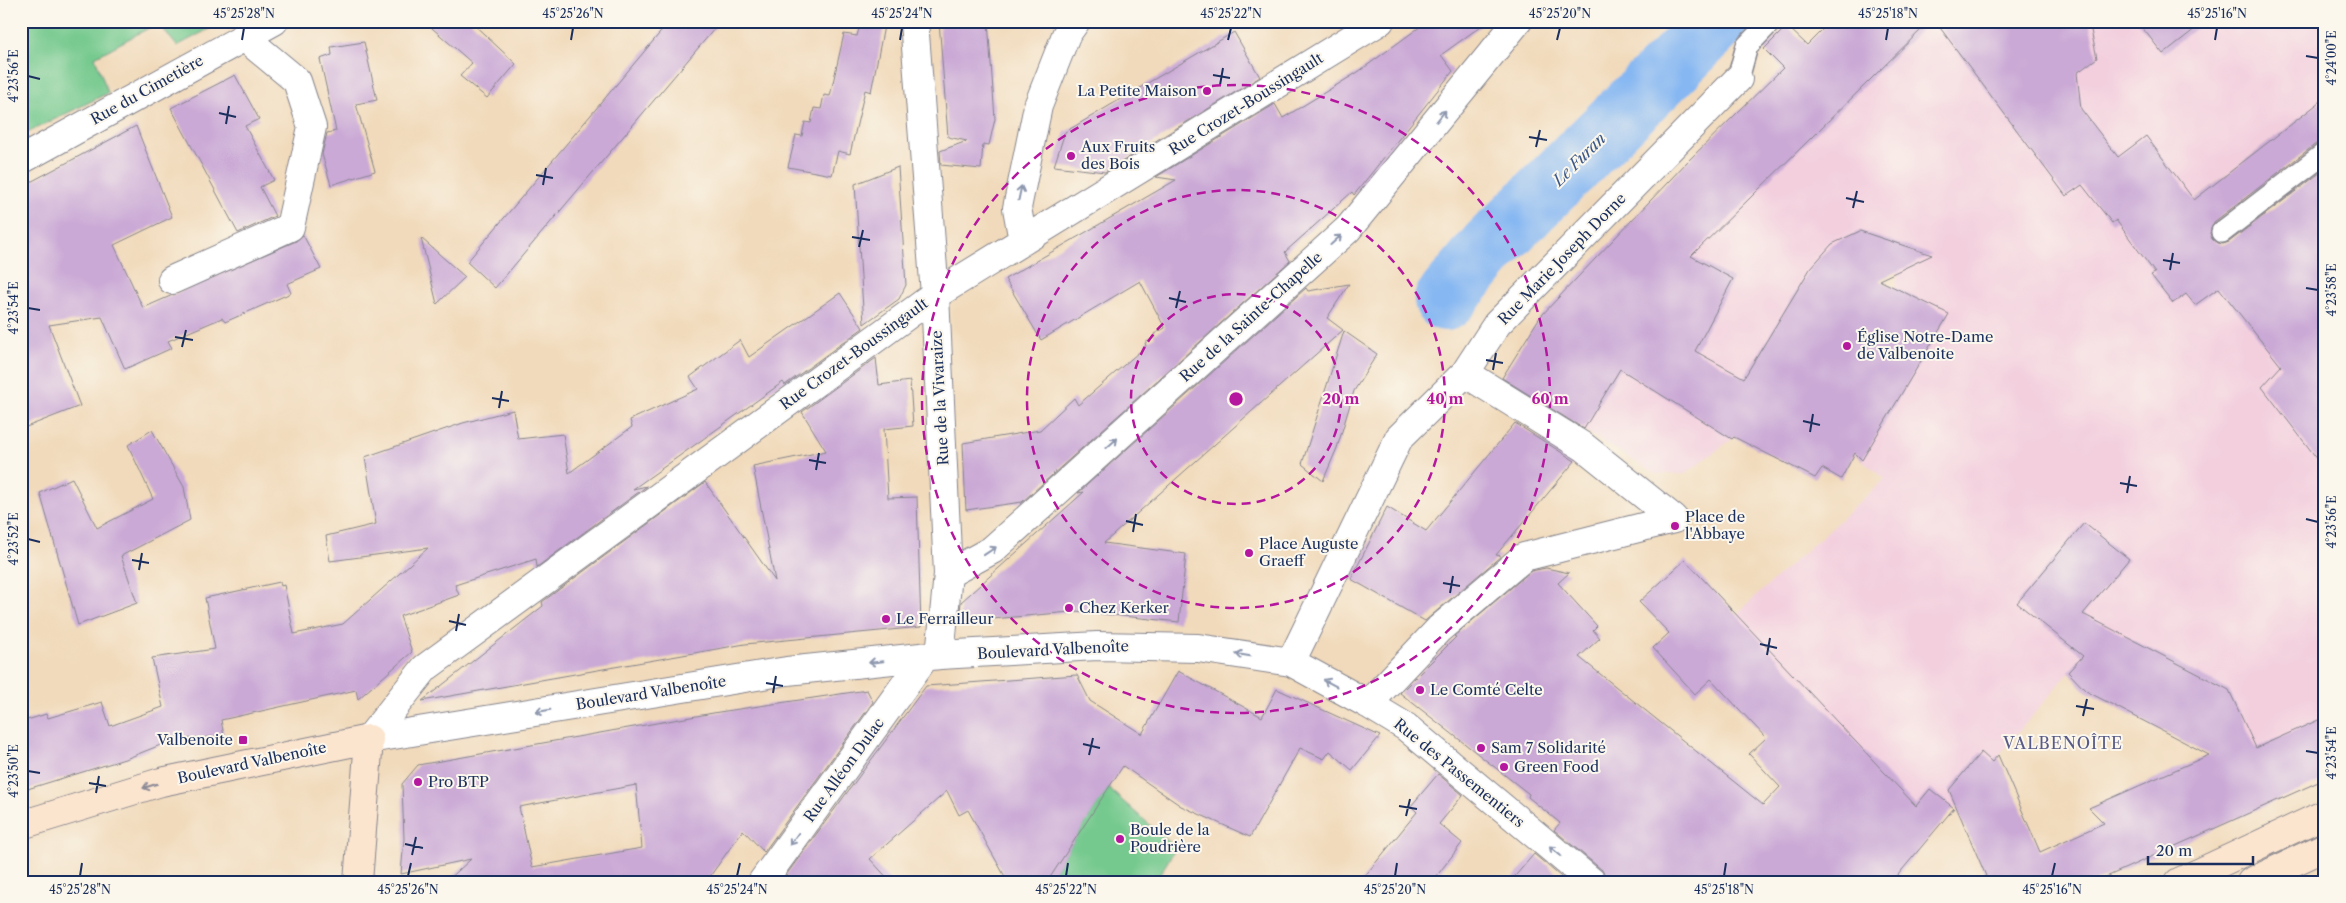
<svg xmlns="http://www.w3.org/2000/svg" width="2346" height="903" font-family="'Libre Caslon Text',serif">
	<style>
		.built { fill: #f3cfde }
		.green { fill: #74c98e; stroke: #487c76 }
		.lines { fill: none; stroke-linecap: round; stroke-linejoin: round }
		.river { stroke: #86b7f2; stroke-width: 62 }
		.building { fill: #caa9d6; fill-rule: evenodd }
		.lane-casing { stroke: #86848c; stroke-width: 24 }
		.street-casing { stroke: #86848c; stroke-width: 30 }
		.secondary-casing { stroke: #86848c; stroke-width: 30 }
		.lane { stroke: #fff; stroke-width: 21 }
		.street { stroke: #fff; stroke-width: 28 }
		.secondary { stroke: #fce5cf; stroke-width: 28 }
		.oneway { stroke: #8d97ae }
		.oneway2 { stroke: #8c8a96 }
		.ticks { fill: none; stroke: #1b2f5e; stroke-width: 2 }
		.ring { fill: none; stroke: #b5179e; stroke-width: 2.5; stroke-dasharray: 9 6 }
		.poi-dot { fill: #b5179e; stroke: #fbf7ec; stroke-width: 2 }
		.labels { text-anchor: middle; stroke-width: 4; stroke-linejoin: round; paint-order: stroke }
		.street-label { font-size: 15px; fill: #1b2f5e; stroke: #fbf7ec }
		.poi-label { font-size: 15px; fill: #1b2f5e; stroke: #fbf7ec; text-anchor: start }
		.water-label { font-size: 16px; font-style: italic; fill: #3b588a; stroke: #fbf7ec }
		.neighbourhood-label { font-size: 16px; letter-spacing: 1px; fill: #585a88; stroke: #fbf7ec }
		.centre { fill: #b5179e; stroke: #fbf7ec; stroke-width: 2.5 }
		.ring-label { font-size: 15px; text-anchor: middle; font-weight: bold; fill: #b5179e; stroke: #fbf7ec; stroke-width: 4; stroke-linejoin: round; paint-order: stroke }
		.neatline { fill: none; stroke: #1b2f5e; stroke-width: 2 }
		.ticks-label { font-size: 12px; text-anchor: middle; fill: #1b2f5e }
	</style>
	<rect width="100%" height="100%" fill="#fbf7ec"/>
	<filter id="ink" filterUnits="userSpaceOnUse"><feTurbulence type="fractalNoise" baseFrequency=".02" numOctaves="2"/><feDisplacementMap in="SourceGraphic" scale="10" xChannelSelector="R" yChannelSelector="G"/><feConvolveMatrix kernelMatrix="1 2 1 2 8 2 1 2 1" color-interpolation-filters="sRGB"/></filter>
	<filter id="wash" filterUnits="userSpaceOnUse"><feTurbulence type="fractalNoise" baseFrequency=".0096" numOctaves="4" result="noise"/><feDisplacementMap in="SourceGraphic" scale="20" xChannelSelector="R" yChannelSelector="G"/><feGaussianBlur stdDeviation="1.12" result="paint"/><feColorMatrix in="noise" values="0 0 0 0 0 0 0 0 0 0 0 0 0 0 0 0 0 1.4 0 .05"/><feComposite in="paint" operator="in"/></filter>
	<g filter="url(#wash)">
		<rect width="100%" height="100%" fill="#f1dabb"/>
		<!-- built -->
		<path class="built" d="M1831 21H2325V98L2189 203 2325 380V780L2245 815 2221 764 2141 687 2083 656 1895 878 1712 679 1695 694 1674 671 1885 479 1862 460 1948 314 1914 297 1894 294 1898 275 1891 264 1754 407 1732 439 1685 474H1656L1501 379 1540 317 1687 162 1783 68 1764 49 1787 26 1807 45Z"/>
		<!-- green -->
		<path class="green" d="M21 21H224L177 46 158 23 95 57 108 93 21 136Z
			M1108 788 1176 848 1155 882H1047Z"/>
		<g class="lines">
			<!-- river -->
			<path class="river" d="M1445 300 1491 245 1718 21"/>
		</g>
		<g id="blocks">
			<!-- building -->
			<path class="building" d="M424 21H470L516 64 487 98 460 76 472 63Z
				M670 21H721L495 288 467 262Z
				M861 21H885L871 92 865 90 850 154 838 151 832 175 788 167 796 135 802 136 805 122 811 123 814 108 821 109 824 95 830 96 844 34 857 36Z
				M939 21H988L995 119 989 145 983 144 981 169 941 165 940 151 967 141 948 137Z
				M1428 21H1488L1441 55 1453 71 1354 195 1352 192 1285 252 1290 261 1022 502 966 510 963 443 1040 430 1074 398 1078 405 1146 346 1145 343 1155 337 1154 334 1165 328 1140 281 1041 340 1005 279 1176 180 1156 177 1275 104 1283 118 1358 72Z
				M1831 21H1930L1691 256 1733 279 1695 351 1744 378 1810 269 1832 244 1860 231 1932 255 1879 280 1949 314 1862 460 1855 453 1841 479 1822 468 1815 478 1734 437 1732 439 1620 369 1584 429 1502 378 1540 317 1687 162 1783 68 1764 49 1787 26 1807 45Z
				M1935 21H2089L2097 58 2077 73 2081 109 2118 157 2146 136 2194 200 2325 98V141L2317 143 2214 222 2210 233 2212 239 2217 243 2223 244 2229 242 2325 169V469L2262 387 2281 366 2219 288 2195 305 2186 294 2173 303 2151 275 2155 273 2116 220 2112 223 2082 185 2066 196Z
				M2137 21H2205L2163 54Z
				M1234 32 1260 77 1105 172 1054 166 1065 132Z
				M364 42 377 100 356 104 375 171 331 185 322 154 327 133 336 131 320 59 332 55 331 47Z
				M235 75 259 119 245 126 274 180 260 187 275 216 238 233 171 108Z
				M136 126 172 217 114 245 143 308 296 241 303 235 321 269 287 284 291 293 225 322 222 318 168 341 172 348 125 369 102 317 49 325 80 406 21 429V187Z
				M898 167 906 285 899 299 864 324 855 184Z
				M421 238 465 277 437 304Z
				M1349 284 1327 318 1343 330 1104 543 1186 554 1179 622 1066 610 1070 612 959 622 961 602 1084 492 1078 493 1306 288 1308 291Z
				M840 293 863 328 785 385 783 382 633 489 647 486 537 567 536 559 455 585 459 595 400 616 412 652 358 699 356 690 221 720 224 736 173 740 128 758 21 791V722L46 714 48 718 102 702 110 726 163 707 152 658 215 649 205 598 280 582 281 586 284 585 294 634 343 624 428 548 330 561 326 536 376 524 365 457 463 423 513 410 518 439 563 434 569 473 632 427 630 420 698 389 690 377 740 340 749 357Z
				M1344 331 1377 354 1354 391 1337 448 1323 481 1302 464Z
				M876 358 879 385 910 381 913 426 884 429 888 498 917 497 921 627 745 644 422 701 543 606 542 602 705 482 775 581 753 466 826 451 802 412Z
				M1515 423 1575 461 1496 555 1501 556 1425 621 1351 579 1387 507 1426 531Z
				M152 430 184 487 190 520 121 556 137 603 78 625 40 493 72 478 97 528 153 499 128 445Z
				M2084 523 2129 559 2083 614 2229 690 2256 748 2325 717V779L2095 882H1973L1986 876 1949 790 1981 752 1992 762 1998 755 2040 852 2104 823 2089 808 2209 755 2086 691 2068 672 2083 656 2017 603Z
				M1685 560 1916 806 1930 789 1954 808 1892 882H1607L1602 870 1554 830 1560 823 1528 797 1529 794 1400 693 1456 637 1454 636 1531 571 1546 568 1569 573 1558 583 1597 626 1593 630 1600 638 1579 657 1763 805 1780 787 1749 754 1766 738 1711 679 1695 694 1653 648 1669 633 1639 602Z
				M1178 671 1262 717 1277 689 1380 736 1352 770 1330 751 1324 759 1300 748 1250 837 1181 806 1123 766 1047 882H1008L968 810 959 815 947 791 870 859 891 882H792L786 875 926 686 1077 675 1090 701 1142 734Z
				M867 690 873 702 764 852 743 830 706 882H446L471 859 401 874 404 839 402 784 418 765 719 712ZM636 785 642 848 532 867 519 807Z
				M1438 774 1463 795 1439 824 1462 843 1432 882H1360L1417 812 1411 806Z
				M1534 854 1567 882H1510Z"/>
		</g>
	</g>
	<g filter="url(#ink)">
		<use href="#blocks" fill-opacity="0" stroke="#86848c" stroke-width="1"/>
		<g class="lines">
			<!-- lane casing -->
			<g class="lane-casing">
				<path id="lane" d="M1738 79 1747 46 1771 21
					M2222 232 2325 153"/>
			</g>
			<!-- street casing -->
			<g class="street-casing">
				<path id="street" d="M914 21 935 295 948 574 940 655
					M21 160 274 21
					M1023 241 1017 208 1038 106 1066 35 1076 21
					M172 280 290 227 312 127 297 81 244 37
					M948 574 992 550 1348 229 1518 21
					M1291 662 1399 438 1465 373 1497 324 1738 79
					M1368 704 1439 629 1524 557 1674 519 1584 447 1465 373
					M369 739 787 671 940 655 1097 646 1198 648 1291 662 1368 704 1406 727 1592 882
					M369 739 425 668 935 295 1380 21
					M762 882 925 657"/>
			</g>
			<!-- secondary casing -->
			<g class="secondary-casing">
				<path id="secondary" d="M21 825 161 782 369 739 358 882
					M2179 882 2325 814
					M2251 882 2325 847"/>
			</g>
			<!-- lane -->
			<use href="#lane" class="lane"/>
			<!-- street -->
			<use href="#street" class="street"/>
			<!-- secondary -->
			<use href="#secondary" class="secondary"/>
		</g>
		<!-- one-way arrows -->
		<defs><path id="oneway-shaft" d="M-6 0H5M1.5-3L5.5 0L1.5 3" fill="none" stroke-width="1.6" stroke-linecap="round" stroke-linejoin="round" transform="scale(1.25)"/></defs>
		<g class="oneway">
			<use href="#oneway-shaft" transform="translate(1441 116) rotate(-51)"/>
			<use href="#oneway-shaft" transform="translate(1020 193) rotate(-78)"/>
			<use href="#oneway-shaft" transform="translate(1336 240) rotate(-42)"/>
			<use href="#oneway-shaft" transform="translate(1112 443) rotate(-42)"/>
			<use href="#oneway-shaft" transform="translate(990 551) rotate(-34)"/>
			<use href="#oneway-shaft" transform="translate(1243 655) rotate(-171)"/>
			<use href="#oneway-shaft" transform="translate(876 662) rotate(174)"/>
			<use href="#oneway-shaft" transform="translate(1330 683) rotate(-152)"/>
			<use href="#oneway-shaft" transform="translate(543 711) rotate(171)"/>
			<use href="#oneway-shaft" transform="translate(794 839) rotate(126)"/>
			<use href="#oneway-shaft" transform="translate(1555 851) rotate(-140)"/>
		</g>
		<use class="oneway2" href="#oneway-shaft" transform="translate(150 786) rotate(163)"/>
	</g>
	<!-- ticks -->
	<path class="ticks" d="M242 40 244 28M571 40 573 28M900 40 902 28M1228 40 1231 28M1557 40 1560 28M1886 40 1888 28M2215 40 2217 28M2306 56 2318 58M1213 75 1230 78M28 76 40 79M1220 85 1223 68M219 113 236 117M226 124 229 106M1529 137 1547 140M1536 147 1540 130M536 175 553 178M543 185 546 168M1846 198 1864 202M1853 208 1857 191M852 237 870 240M859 247 863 230M2163 260 2180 263M2170 270 2173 253M2306 288 2318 290M1169 298 1186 302M28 308 40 310M1176 308 1180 291M175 337 193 340M182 347 186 330M1486 360 1503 363M1493 370 1496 353M492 398 509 401M499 408 502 391M1803 421 1820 425M1810 432 1813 414M809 460 826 463M816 470 819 453M2120 483 2137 486M2127 493 2130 476M2306 519 2318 522M1126 521 1143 525M1133 532 1136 514M28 539 40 542M132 560 149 563M139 570 142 553M1443 583 1460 586M1450 593 1453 576M449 621 466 625M456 631 459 614M1760 644 1777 648M1767 655 1770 638M766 683 783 686M773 693 776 676M2076 706 2094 709M2083 716 2087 699M1083 744 1100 748M2306 751 2318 753M1089 755 1093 738M28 771 40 773M89 783 106 786M96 793 99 776M1399 806 1417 809M1406 816 1410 799M405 844 423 848M412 855 416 837M80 876 82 863M408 876 411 863M737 876 740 863M1066 876 1068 863M1395 876 1397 863M1724 876 1726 863M2052 876 2055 863"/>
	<!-- distance rings -->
	<g class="ring">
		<circle cx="1236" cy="399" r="105"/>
		<circle cx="1236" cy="399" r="209"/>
		<circle cx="1236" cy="399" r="314"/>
	</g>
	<!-- markers -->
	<g class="poi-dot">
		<circle cx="1207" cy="91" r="5"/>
		<circle cx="1071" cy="156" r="5"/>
		<circle cx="1847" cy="346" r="5"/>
		<circle cx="1675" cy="526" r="5"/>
		<circle cx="1249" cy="553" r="5"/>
		<circle cx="1069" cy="608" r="5"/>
		<circle cx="886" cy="619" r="5"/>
		<circle cx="1420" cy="690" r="5"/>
		<rect x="238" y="735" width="10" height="10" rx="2.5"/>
		<circle cx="1481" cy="748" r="5"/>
		<circle cx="1504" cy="767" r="5"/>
		<circle cx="418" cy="782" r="5"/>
		<circle cx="1120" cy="839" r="5"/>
	</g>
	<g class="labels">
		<!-- street labels -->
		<g class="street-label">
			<text transform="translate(147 90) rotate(-29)" y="5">Rue du Cimetière</text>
			<text transform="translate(1246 104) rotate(-32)" y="5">Rue Crozet-Boussingault</text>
			<text transform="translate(1562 259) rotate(-46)" y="5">Rue Marie Joseph Dorne</text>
			<text transform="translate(1251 317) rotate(-42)" y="5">Rue de la Sainte-Chapelle</text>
			<text transform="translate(854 354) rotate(-36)" y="5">Rue Crozet-Boussingault</text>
			<text transform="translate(940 398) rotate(-93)" y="5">Rue de la Vivaraize</text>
			<text transform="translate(1053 650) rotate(-3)" y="5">Boulevard Valbenoîte</text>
			<text transform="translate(651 693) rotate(-9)" y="5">Boulevard Valbenoîte</text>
			<text transform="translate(252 763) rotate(-12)" y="5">Boulevard Valbenoîte</text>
			<text transform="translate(844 770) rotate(-54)" y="5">Rue Alléon Dulac</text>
			<text transform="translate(1459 773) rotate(39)" y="5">Rue des Passementiers</text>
		</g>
		<!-- poi labels -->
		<g class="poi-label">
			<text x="1197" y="96" text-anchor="end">La Petite Maison</text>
			<text x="1081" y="152">Aux Fruits<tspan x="1081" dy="17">des Bois</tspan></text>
			<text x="1857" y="342">Église Notre-Dame<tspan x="1857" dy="17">de Valbenoite</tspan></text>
			<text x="1685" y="522">Place de<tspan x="1685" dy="17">l'Abbaye</tspan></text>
			<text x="1259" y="549">Place Auguste<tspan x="1259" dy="17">Graeff</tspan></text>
			<text x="1079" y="613">Chez Kerker</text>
			<text x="896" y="624">Le Ferrailleur</text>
			<text x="1430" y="695">Le Comté Celte</text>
			<text x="233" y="745" text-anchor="end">Valbenoite</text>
			<text x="1491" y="753">Sam 7 Solidarité</text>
			<text x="1514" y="772">Green Food</text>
			<text x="428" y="787">Pro BTP</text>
			<text x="1130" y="835">Boule de la<tspan x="1130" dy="17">Poudrière</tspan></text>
		</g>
		<!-- water labels -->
		<g class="water-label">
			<text transform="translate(1579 159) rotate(-45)" y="6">Le Furan</text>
		</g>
		<!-- neighbourhood labels -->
		<g class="neighbourhood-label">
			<text x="2063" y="749">VALBENOÎTE</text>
		</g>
	</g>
	<circle cx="1236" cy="399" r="8" class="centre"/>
	<g class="ring-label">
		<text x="1341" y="404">20 m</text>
		<text x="1445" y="404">40 m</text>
		<text x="1550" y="404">60 m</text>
	</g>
	<!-- margin -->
	<rect width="2346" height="903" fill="none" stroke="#fbf7ec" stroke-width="55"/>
	<!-- scale -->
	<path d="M2148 856v8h105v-8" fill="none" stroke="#1b2f5e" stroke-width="2.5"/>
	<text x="2156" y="856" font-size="15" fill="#1b2f5e" stroke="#fbf7ec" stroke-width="4" paint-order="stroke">20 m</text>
	<rect x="28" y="28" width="2290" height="848" class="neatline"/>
	<g class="ticks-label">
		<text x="244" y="18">45°25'28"N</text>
		<text x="573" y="18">45°25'26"N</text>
		<text x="902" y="18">45°25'24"N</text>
		<text x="1231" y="18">45°25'22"N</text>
		<text x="1560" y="18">45°25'20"N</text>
		<text x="1888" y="18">45°25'18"N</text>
		<text x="2217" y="18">45°25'16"N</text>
		<text transform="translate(2332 58) rotate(-90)" y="4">4°24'00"E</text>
		<text transform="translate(14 76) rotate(-90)" y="4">4°23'56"E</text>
		<text transform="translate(2332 290) rotate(-90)" y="4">4°23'58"E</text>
		<text transform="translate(14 308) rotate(-90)" y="4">4°23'54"E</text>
		<text transform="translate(2332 522) rotate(-90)" y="4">4°23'56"E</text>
		<text transform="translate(14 539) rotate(-90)" y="4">4°23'52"E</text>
		<text transform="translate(2332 753) rotate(-90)" y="4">4°23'54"E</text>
		<text transform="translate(14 771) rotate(-90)" y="4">4°23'50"E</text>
		<text x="80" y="894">45°25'28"N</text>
		<text x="408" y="894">45°25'26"N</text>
		<text x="737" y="894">45°25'24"N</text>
		<text x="1066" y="894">45°25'22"N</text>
		<text x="1395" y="894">45°25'20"N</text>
		<text x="1724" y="894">45°25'18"N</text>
		<text x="2052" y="894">45°25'16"N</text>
	</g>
</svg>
